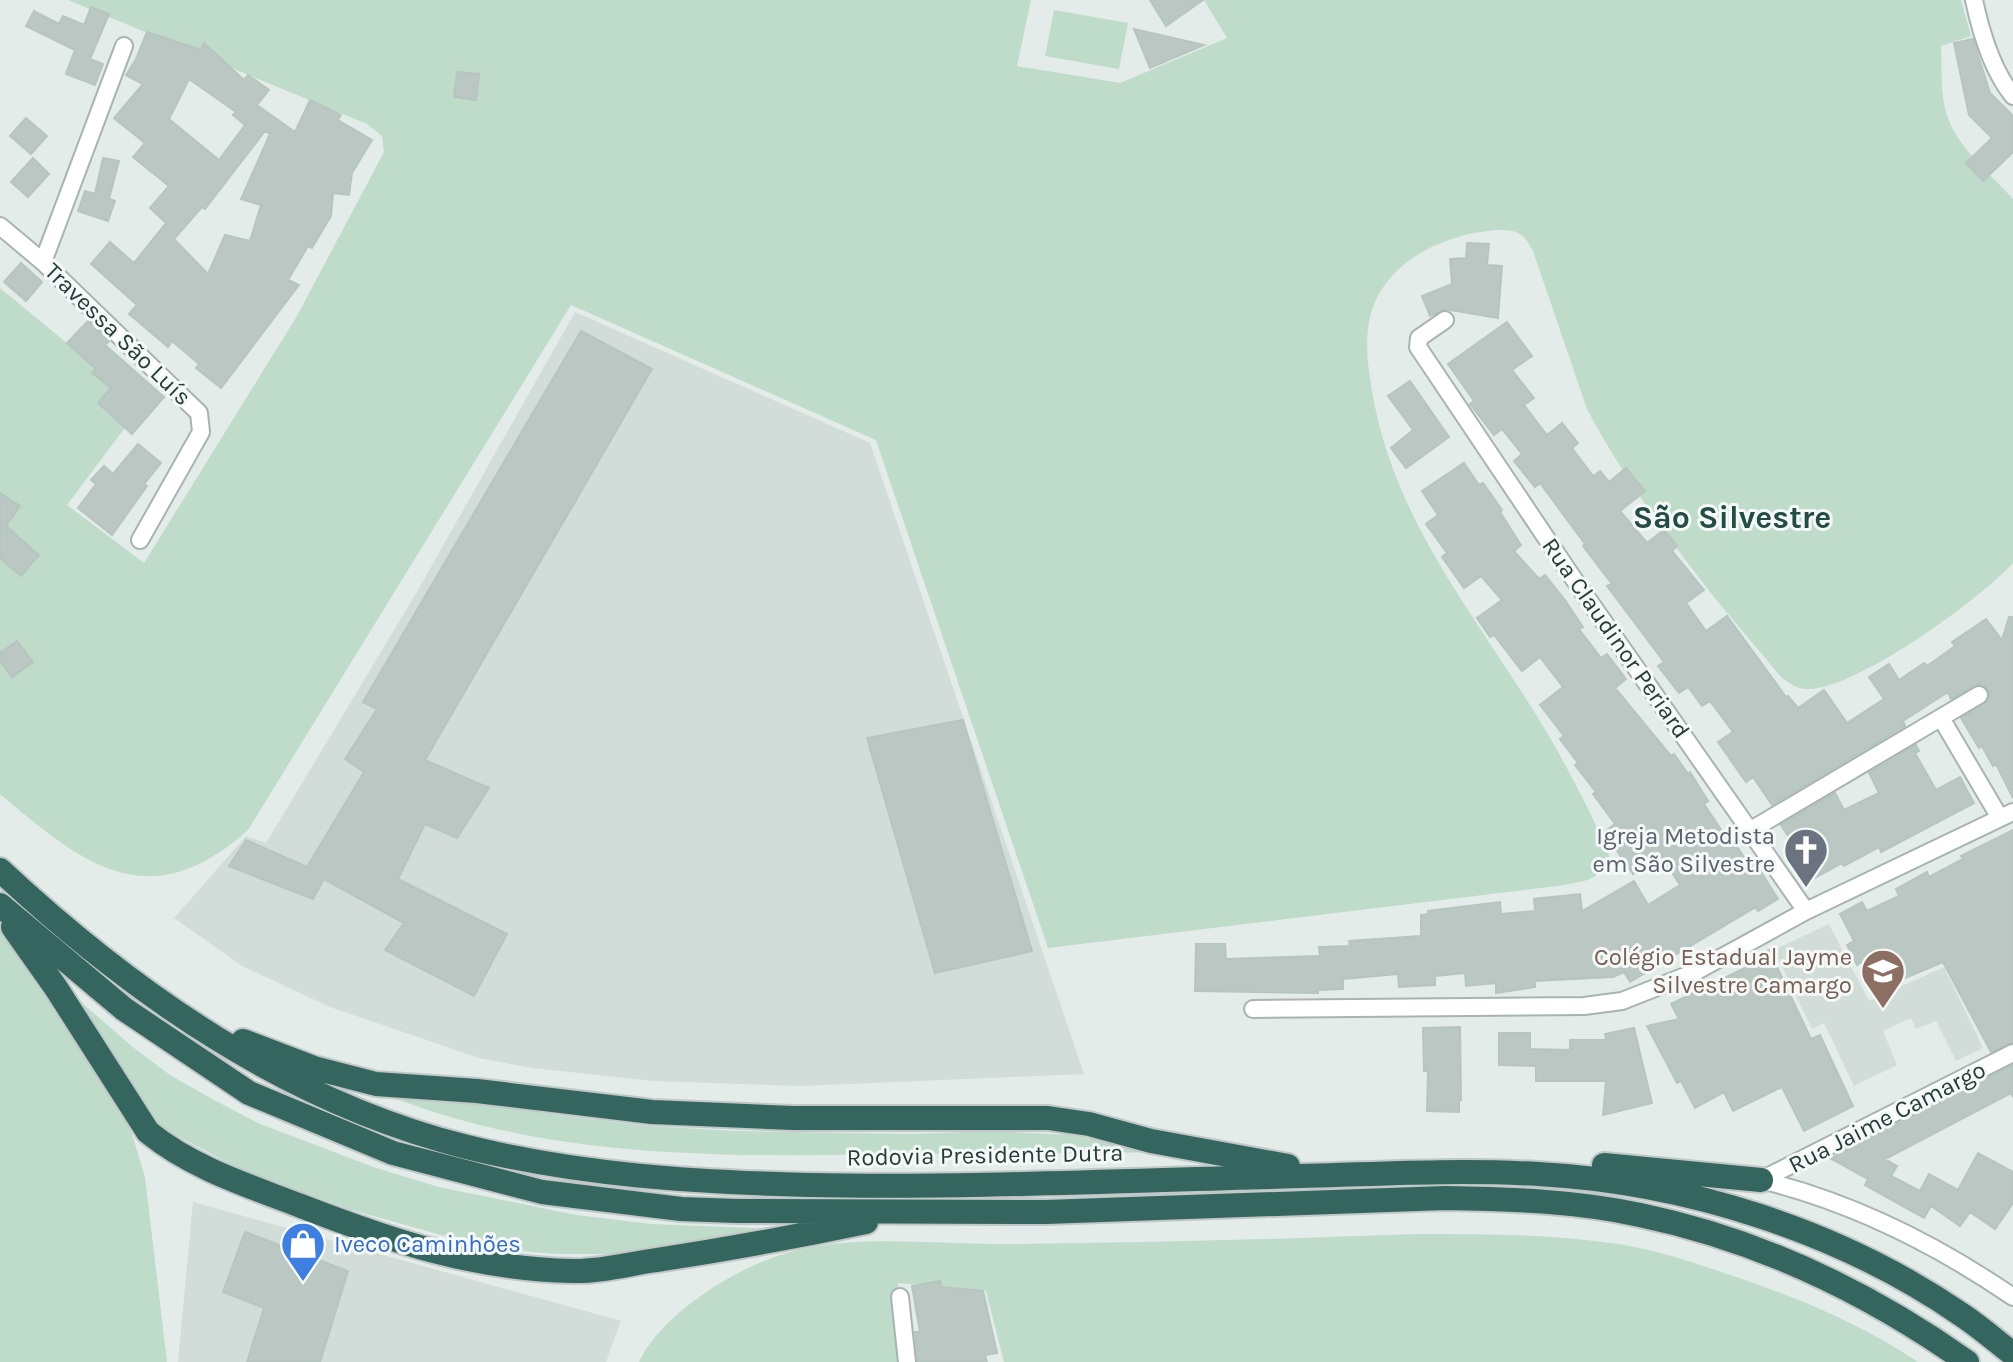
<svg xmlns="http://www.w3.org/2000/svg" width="2013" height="1362" font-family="Karla,sans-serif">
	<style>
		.built { fill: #d2dcd8 }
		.green { fill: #bfdbc9 }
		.building { fill: #bac7c2; stroke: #b7c5c0; stroke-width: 2; fill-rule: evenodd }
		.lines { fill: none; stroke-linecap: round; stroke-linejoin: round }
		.minor-casing { stroke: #a7b4b0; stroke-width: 20 }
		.motorway-casing { stroke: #c2c8c7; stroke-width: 28 }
		.minor { stroke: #fff; stroke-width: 16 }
		.motorway { stroke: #34665f; stroke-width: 24 }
		.labels { text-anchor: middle; stroke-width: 6; stroke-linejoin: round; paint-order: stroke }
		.street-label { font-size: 24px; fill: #253c38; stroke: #f4f9f7 }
		.worship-label { font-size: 24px; fill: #5b616d; stroke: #f4f9f7; text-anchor: end }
		.education-label { font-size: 24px; fill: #785e54; stroke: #f4f9f7; text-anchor: end }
		.shop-label { font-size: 24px; fill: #366cbe; stroke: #f4f9f7; text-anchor: start }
		.district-label { font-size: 32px; font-weight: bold; fill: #234c45; stroke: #f4f9f7 }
	</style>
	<rect width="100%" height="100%" fill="#e4ece9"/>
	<!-- built -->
	<path class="built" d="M575 312 870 443 1084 1074 801 1086 654 1081 532 1068 479 1058 330 1007 242 966 174 918 246 836 266 843 418 590Z
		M1829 924 1869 1001 1944 967 1983 1048 1956 1061 1936 1021 1916 1029 1911 1018 1883 1031 1897 1065 1854 1086 1824 1023 1812 1029 1774 950Z
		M193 1202 621 1321 606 1362H178Z"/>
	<!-- green -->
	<path class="green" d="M68 0H1031L1017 66 1120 83 1227 38 1204 0H1961L1971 36 1941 46C1942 69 1940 94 1947 115 1957 148 1991 174 2013 199V563C1979 600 1858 688 1809 689 1798 690 1789 683 1781 677 1759 650 1736 624 1714 597 1668 538 1622 475 1587 409L1533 251C1529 244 1525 236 1518 233 1509 229 1497 230 1488 231 1443 236 1394 259 1375 302 1363 330 1367 362 1372 391 1392 512 1465 602 1528 702 1559 750 1584 799 1608 851L1610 862 1608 869 1588 880 1565 885 1048 948 876 440 571 305 248 830C149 918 85 866 0 794V288L142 405 67 505 144 563 297 316 384 152 382 136 367 124Z
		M1054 10 1128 23 1119 69 1045 56Z
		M0 930 28 966 121 1110 132 1134 145 1177 167 1362H0Z
		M75 997 134 1048 170 1075 214 1100 260 1124 376 1168 439 1187 576 1215 651 1224 776 1229 612 1254H558L530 1252 441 1235 352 1210 242 1170 153 1123Z
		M379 1092 460 1097 542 1113 647 1126 735 1131 911 1134 994 1131 1070 1135 1162 1152C1075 1154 988 1153 901 1154 726 1157 543 1160 379 1092Z
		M1417 1234C1485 1234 1551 1234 1618 1244 1657 1250 1693 1262 1730 1275 1796 1297 1860 1323 1918 1362H1004L986 1291 898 1283 902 1362H639C662 1313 737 1267 787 1253 856 1233 934 1245 1005 1244 1142 1243 1280 1239 1417 1234Z"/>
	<!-- building -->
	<path class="building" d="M1150 0H1203L1166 26Z
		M91 7 109 14 90 59 103 64 95 85 66 74 75 50 26 26 34 11 59 24 63 16 84 25Z
		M1134 29 1204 45 1150 68Z
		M147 32 201 50 204 43 244 80 248 75 269 90 257 105 295 132 310 100 341 115 338 120 372 140 352 173 349 195 333 193 331 216 312 248 308 246 288 280 299 285 221 388 196 368 199 364 172 341 168 347 129 314 137 305 91 264 110 242 134 263 166 223 150 208 169 186 133 157 145 143 114 118 143 84 126 75 136 59ZM189 79 236 112 233 115 245 125 219 160 169 119ZM265 131 270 134 241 199 261 205 250 241 225 235 208 274 174 239 202 207 205 209Z
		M1973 39 1990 93 2013 116V152L1983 181 1966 163 1992 138 1969 115 1954 43Z
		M457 72 479 74 476 100 454 97Z
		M26 118 47 136 31 154 10 136Z
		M33 158 49 174 28 197 11 182Z
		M103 158 119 161 109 199 115 201 108 221 78 211 85 191 95 194Z
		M1467 243 1489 244 1487 265 1502 266 1498 318 1445 309 1430 316 1422 296 1452 284 1450 259 1466 258Z
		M21 263 42 282 26 301 4 282Z
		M88 321 109 341 105 345 164 397 132 434 98 403 111 388 92 373 96 369 67 343Z
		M1507 322 1532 356 1512 370 1534 398 1524 405 1547 435 1562 423 1578 443 1572 448 1593 476 1600 471 1609 482 1626 468 1645 491 1620 511 1647 543 1664 530 1677 546 1672 551 1704 590 1686 603 1706 631 1727 616 1786 697 1788 696 1798 708 1824 690 1847 723 1884 699 1869 677 1889 664 1899 680 1924 663 1927 666 1955 646 1952 642 1986 619 2002 640 2009 617H2013V798L1996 764 1993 766 1982 746 1979 748 1961 718 1989 700V690L1980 684 1951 699 1948 692 1903 721 1905 726 1772 805 1753 777 1746 782 1718 742 1733 732 1710 701 1702 706 1688 687 1679 693 1658 666 1664 662 1607 586 1612 584 1583 546 1585 544 1540 483 1535 487 1514 461 1522 454 1502 429 1494 435 1470 404 1474 401 1448 364Z
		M581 331 652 369 425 760 489 788 457 838 425 824 398 879 507 934 474 996 385 950 404 923 324 879 313 899 229 866 246 840 307 867 364 772 345 759 377 709 363 702Z
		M1410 381 1449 437 1406 468 1391 448 1413 430 1388 396Z
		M138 444 161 463 144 484 147 486 112 535 78 508 96 484 91 480 104 466 113 474Z
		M1464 463 1479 485 1483 483 1502 510 1500 512 1521 545 1514 551 1539 579 1545 575 1565 600 1583 627 1579 629 1601 658 1607 654 1626 679 1615 688 1671 756 1674 754 1688 774 1690 772 1708 801 1704 804 1724 834 1727 832 1746 860 1751 856 1778 899 1758 911 1756 907 1630 982 1624 972 1613 977 1535 981V987L1496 993V983L1466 986 1465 973 1435 976V985L1399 987 1398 974 1343 979V989L1318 990V993L1195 991 1196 944H1225L1226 959 1320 956 1319 947 1350 946 1349 941 1421 936V915L1428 914V911L1500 902 1501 914 1535 911 1534 899 1580 894 1582 911 1634 881 1648 905 1680 885 1660 854 1633 874 1604 832 1615 824 1593 794 1596 792 1575 765 1578 763 1560 739 1564 736 1540 705 1563 687 1540 657 1522 671 1494 635 1490 637 1477 618 1502 600 1481 576 1464 588 1442 557 1447 553 1426 524 1438 515 1422 491Z
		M0 493 20 506 6 526 39 555 21 576 0 558Z
		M17 641 33 662 12 677 0 661V653Z
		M963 720 1032 951 935 973 867 738Z
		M1916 745 1919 751 1915 753 1936 790 1960 777 1974 803 1881 852 1879 847 1844 866 1842 863 1815 878 1781 825 1835 793 1844 810 1879 793 1869 773Z
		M2013 830V1042L1991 1052 1943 962 1891 984 1876 955 1857 965 1847 945 1854 941 1840 914 1862 902 1867 911 1899 896 1896 889 1927 872 1929 877 1963 859 1961 856Z
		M1769 950 1811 1039 1820 1035 1853 1106 1804 1131 1782 1087 1733 1111 1724 1092 1695 1108 1681 1081 1677 1083 1647 1026 1679 1019 1671 1004 1747 967 1744 962Z
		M1460 1027 1461 1100H1459V1112L1427 1111 1428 1071H1424L1423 1028Z
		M1634 1028 1652 1103 1603 1115 1606 1081H1536V1066L1499 1065V1033H1530V1049L1570 1050V1040H1606L1605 1034Z
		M2013 1065V1097L2011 1093 1885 1159 1897 1166 1891 1176 1920 1191 1929 1174 1958 1190 1978 1153 2013 1172V1203L1995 1229 1970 1212 1960 1226 1931 1206 1924 1218 1865 1185 1868 1179 1830 1158Z
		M245 1232 348 1271 320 1362H247L264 1308 223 1292Z
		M940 1281 941 1287 983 1291 997 1353 985 1355 987 1362H918L915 1332H920L912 1286Z"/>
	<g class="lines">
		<!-- minor casing -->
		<g class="minor-casing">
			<path id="minor" d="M1974 0C1981 33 1992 70 2013 96
				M0 226 43 262 199 413 201 432 140 540
				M43 262 124 46
				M1445 320 1419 338 1418 347 1571 575 1806 911
				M1941 718 2000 818
				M1751 830 1979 695
				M1253 1009 1584 1006 1622 1001 1693 973 1806 911 2013 812
				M1761 1180 2013 1053
				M1761 1180C1851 1202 1937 1245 2013 1297
				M900 1297 907 1362"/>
		</g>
		<!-- motorway casing -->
		<g class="motorway-casing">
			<path id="motorway" d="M0 870C133 994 288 1102 467 1147 578 1175 694 1182 808 1185 962 1188 1116 1181 1270 1177 1359 1175 1449 1169 1538 1174 1686 1182 1840 1231 1962 1315 1980 1327 1996 1341 2013 1354
				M0 905 124 1009 249 1093 393 1153 542 1192 681 1209 737 1211 1046 1212 1445 1198C1510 1199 1576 1201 1640 1215 1760 1240 1868 1292 1967 1362
				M13 927 56 988 148 1132C192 1168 249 1186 301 1206 391 1241 474 1269 572 1271 597 1272 625 1265 650 1261 723 1250 794 1237 866 1222
				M243 1041 314 1068 376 1084 477 1091 652 1112 793 1118H1048L1089 1124 1151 1141 1288 1166
				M1604 1165 1761 1180"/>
		</g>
		<!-- minor -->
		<use href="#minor" class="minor"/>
		<!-- motorway -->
		<use href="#motorway" class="motorway"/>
	</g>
	<!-- icons -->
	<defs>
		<g id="church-pin" transform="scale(2.3)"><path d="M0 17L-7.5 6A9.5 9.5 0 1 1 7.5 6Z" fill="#6b7280" stroke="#f4f9f7"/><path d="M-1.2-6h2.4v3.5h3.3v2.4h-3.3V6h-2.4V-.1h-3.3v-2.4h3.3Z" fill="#fff"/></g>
		<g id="school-pin" transform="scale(2.3)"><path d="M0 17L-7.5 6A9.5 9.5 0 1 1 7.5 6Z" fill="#8d6e63" stroke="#f4f9f7"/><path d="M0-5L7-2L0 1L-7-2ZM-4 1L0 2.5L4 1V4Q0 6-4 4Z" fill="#fff"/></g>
		<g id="shop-pin" transform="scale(2.3)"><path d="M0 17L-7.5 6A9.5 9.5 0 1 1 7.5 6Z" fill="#3f7fe0" stroke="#f4f9f7"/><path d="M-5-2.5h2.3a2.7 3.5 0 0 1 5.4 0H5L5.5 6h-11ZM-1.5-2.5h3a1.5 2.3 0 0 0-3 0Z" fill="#fff"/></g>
	</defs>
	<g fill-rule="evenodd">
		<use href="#church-pin" x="1806" y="850"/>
		<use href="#school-pin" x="1883" y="971"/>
		<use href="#shop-pin" x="303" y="1244"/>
	</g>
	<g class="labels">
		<!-- street labels -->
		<g class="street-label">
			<text transform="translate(118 334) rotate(44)" y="8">Travessa São Luís</text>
			<text transform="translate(1616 638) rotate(55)" y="8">Rua Claudinor Periard</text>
			<text transform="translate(1887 1117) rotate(-27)" y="8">Rua Jaime Camargo</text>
			<text transform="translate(985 1155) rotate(-1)" y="8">Rodovia Presidente Dutra</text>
		</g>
		<!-- worship labels -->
		<g class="worship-label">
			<text x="1775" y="844">Igreja Metodista<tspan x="1775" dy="28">em São Silvestre</tspan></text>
		</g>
		<!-- education labels -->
		<g class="education-label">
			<text x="1852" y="965">Colégio Estadual Jayme<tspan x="1852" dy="28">Silvestre Camargo</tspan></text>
		</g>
		<!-- shop labels -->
		<g class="shop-label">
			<text x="334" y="1252">Iveco Caminhões</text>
		</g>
		<!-- district labels -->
		<g class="district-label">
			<text x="1732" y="528">São Silvestre</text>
		</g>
	</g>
</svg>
